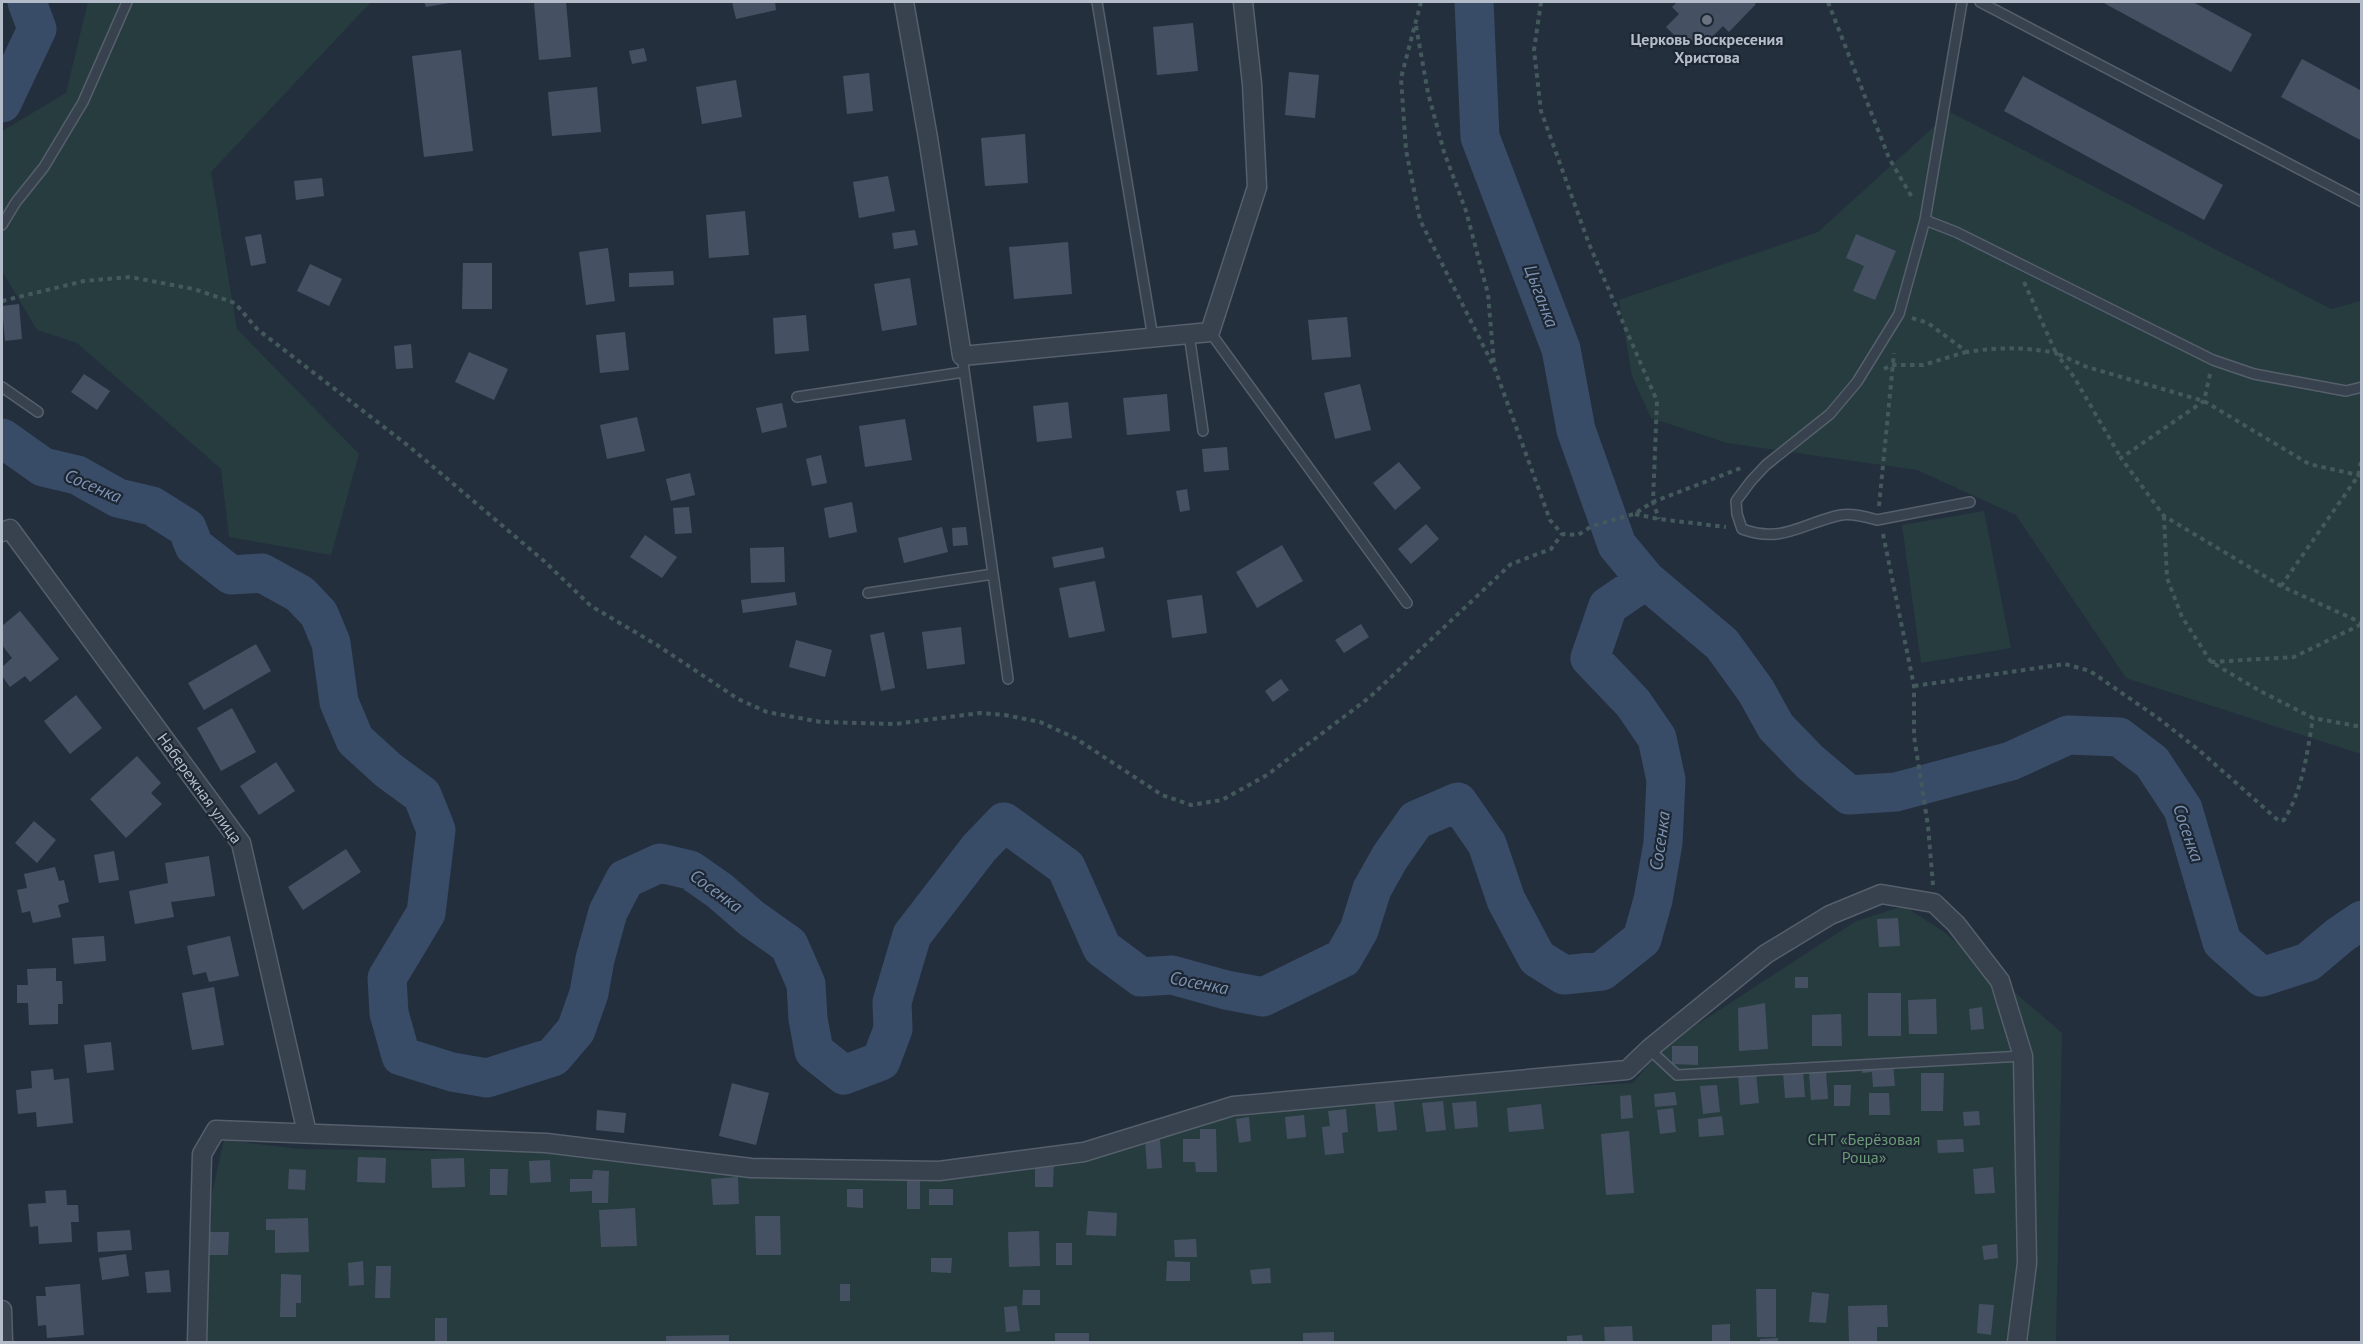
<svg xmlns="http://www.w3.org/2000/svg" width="2363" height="1344" font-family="'PT Sans',sans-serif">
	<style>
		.green { fill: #263c3f }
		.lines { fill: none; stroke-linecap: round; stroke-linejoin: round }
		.river { stroke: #394c67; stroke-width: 39 }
		.building { fill: #455162 }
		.service-casing { stroke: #565f6c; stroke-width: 12 }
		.minor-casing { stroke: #565f6c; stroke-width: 21 }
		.path { stroke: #44595c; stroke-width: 4; stroke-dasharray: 4.5 4.5; stroke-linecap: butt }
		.service { stroke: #38414e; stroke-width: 9 }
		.minor { stroke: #38414e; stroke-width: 18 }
		.worship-dot { fill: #6b7280; stroke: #1d2633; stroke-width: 2 }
		.labels { text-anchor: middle; stroke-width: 4.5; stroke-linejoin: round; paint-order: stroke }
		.poi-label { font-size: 16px; font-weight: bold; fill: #b4bcc9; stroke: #1d2633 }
		.street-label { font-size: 16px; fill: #b4bcc9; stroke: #1d2633 }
		.park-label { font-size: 16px; fill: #6b9a76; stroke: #1d2633 }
		.water-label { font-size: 18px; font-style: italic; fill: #7c92b1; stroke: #1d2633 }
	</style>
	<rect width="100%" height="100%" fill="#242f3e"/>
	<!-- green -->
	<path class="green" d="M88 2H371L211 172 237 329 359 454 331 555 229 537 221 469 77 343 37 330 2 271V131L66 93Z
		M1950 112 2331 309 2361 301V754L2126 678 2016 515 1917 470 1727 443 1651 418 1632 376 1619 300 1818 232Z
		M1984 511 2011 648 1921 663 1902 525Z
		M1904 906 1943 931 2062 1033 2056 1342H201L205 1224 224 1140 299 1149 550 1152 748 1174 1011 1168 1237 1111 1444 1093 1633 1083 1664 1046 1856 921Z"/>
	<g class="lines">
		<!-- river -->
		<path class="river" d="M1474 2 1480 137 1561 349 1576 430 1617 545 1646 580
			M2 103 37 29 27 2
			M2 438 43 467 77 475 118 498 152 506 187 528 194 546 231 575 262 573 300 594 319 614 331 643 339 702 355 740 388 770 422 795 436 830 426 913 387 978 389 1013 401 1056 452 1072 487 1078 553 1057 576 1030 589 993 595 959 608 912 625 879 660 863 690 870 720 891 751 918 789 945 806 984 808 1019 814 1051 844 1075 881 1061 893 1029 892 1002 912 935 979 848 1004 822 1066 867 1102 948 1141 977 1172 975 1226 990 1263 997 1343 958 1359 930 1372 889 1390 857 1416 820 1458 802 1487 844 1506 900 1537 958 1564 975 1602 971 1642 939 1653 900 1663 843 1666 780 1657 738 1633 703 1590 658 1608 606 1646 580 1722 644 1756 691 1776 727 1810 762 1849 795 1896 792 2011 761 2068 735 2119 737 2152 762 2183 809 2222 942 2262 977 2308 962 2340 935 2362 920"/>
	</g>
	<!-- building -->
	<path class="building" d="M424 2H448L449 3 426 7Z
		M566 2 571 57 539 60 534 3Z
		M732 2H775L776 10 736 19Z
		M1677 2H1753L1756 4 1729 32 1723 26 1707 42 1699 35 1686 47 1666 27 1679 14 1672 7Z
		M2102 2H2193L2252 34 2231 72Z
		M1193 23 1198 71 1157 75 1153 27Z
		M644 48 647 61 632 64 629 51Z
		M461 50 473 151 424 157 412 56Z
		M2302 59 2362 91V141L2281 97Z
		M1289 72 1319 75 1315 118 1285 115Z
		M869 73 873 111 847 114 843 76Z
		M2023 76 2223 185 2204 220 2004 111Z
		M736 80 742 117 702 124 696 87Z
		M597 87 601 132 552 136 548 92Z
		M1025 134 1028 183 985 186 981 138Z
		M888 176 895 211 859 218 853 182Z
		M322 178 324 196 296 200 294 181Z
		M745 211 749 255 709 258 706 215Z
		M915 230 918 245 894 249 892 233Z
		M261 234 266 263 251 266 245 237Z
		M1856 234 1896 251 1875 300 1853 291 1864 266 1846 258Z
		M1068 242 1072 294 1014 299 1009 247Z
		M608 248 615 301 586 305 579 252Z
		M463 263H492V309H462Z
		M310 264 342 279 329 306 297 291Z
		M673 271 674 285 629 287V273Z
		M910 278 917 325 882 331 874 284Z
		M19 304 22 339 5 341 2 306Z
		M806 315 809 351 775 354 773 318Z
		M1347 317 1351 357 1312 360 1308 320Z
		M625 332 629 370 600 373 596 335Z
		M411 344 413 368 396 369 394 346Z
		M469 352 508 369 494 400 455 382Z
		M84 374 110 391 97 410 71 392Z
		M1360 384 1371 430 1335 439 1324 393Z
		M1167 394 1170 431 1127 435 1123 398Z
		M1068 402 1072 438 1037 442 1033 406Z
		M782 403 787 427 762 433 756 408Z
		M637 417 645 451 607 459 600 425Z
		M905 419 912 460 865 467 859 426Z
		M1227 447 1229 470 1204 472 1202 449Z
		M821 455 827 483 812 486 806 459Z
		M1399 462 1421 488 1395 510 1373 483Z
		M690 473 695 495 671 501 666 479Z
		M1187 489 1190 510 1180 512 1176 491Z
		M852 502 857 532 829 538 824 508Z
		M689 507 692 533 675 534 673 508Z
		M1426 524 1439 539 1411 564 1398 549Z
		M942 527 948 552 904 563 898 538Z
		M966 527 968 545 953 546 952 528Z
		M645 535 677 557 662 578 630 557Z
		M1282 545 1303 581 1257 608 1236 572Z
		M784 547 785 582 751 583 750 548Z
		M1103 547 1105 558 1054 568 1052 557Z
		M1095 581 1105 631 1069 638 1059 588Z
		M795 592 797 605 743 613 741 600Z
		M1202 595 1207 633 1172 638 1167 600Z
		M20 611 59 659 30 682 25 676 10 687 2 676V667L12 658 2 645V626Z
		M1361 624 1369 637 1344 653 1335 640Z
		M961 627 965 664 927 669 922 632Z
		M884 632 895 688 881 691 870 635Z
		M796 640 832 650 825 677 789 667Z
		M256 644 271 671 204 710 188 683Z
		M1281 679 1289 690 1273 702 1265 691Z
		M76 695 102 728 70 754 44 721Z
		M232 708 256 752 221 771 197 728Z
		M137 756 161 783 151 793 162 804 126 838 90 799Z
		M276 762 295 791 259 815 240 786Z
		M34 821 56 840 37 863 15 843Z
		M346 849 361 872 303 910 288 887Z
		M114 851 119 880 99 883 94 855Z
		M209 856 215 896 171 902 174 917 135 924 129 891 168 883 165 863Z
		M55 867 59 881 64 880 69 902 58 905 61 917 33 923 30 911 22 913 17 890 27 888 24 874Z
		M1898 918 1900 946 1879 947 1877 919Z
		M104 936 106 961 74 964 72 938Z
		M230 936 239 976 209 982 206 972 193 975 187 946Z
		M56 968V981H62L63 1004H58V1024L29 1025 28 1003H17V985H28L27 969Z
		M1795 977H1808V988H1795Z
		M214 987 224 1045 192 1050 182 993Z
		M1868 993H1901V1036H1868Z
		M1936 999 1937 1034H1909L1908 1000Z
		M1765 1003 1768 1049 1739 1051 1738 1008Z
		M1982 1007 1984 1029 1971 1030 1969 1009Z
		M1841 1014 1842 1046H1812V1015Z
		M111 1042 114 1070 87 1073 84 1045Z
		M1672 1046H1698V1065L1672 1064Z
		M1893 1064 1895 1086 1873 1087 1872 1072 1862 1073V1067Z
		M53 1069 54 1080 69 1078 73 1123 37 1127 36 1112 18 1114 16 1090 32 1088 31 1071Z
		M1803 1071 1805 1097 1785 1098 1783 1072Z
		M1756 1072 1759 1103 1740 1105 1738 1073Z
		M1826 1072 1828 1099 1811 1100 1809 1073Z
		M1921 1073H1944L1943 1111H1921Z
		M732 1083 769 1093 756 1145 719 1136Z
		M1717 1085 1720 1112 1703 1114 1700 1086Z
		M1834 1085H1851L1850 1106H1834Z
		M1675 1092 1677 1105 1655 1107 1654 1094Z
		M1869 1093H1889L1890 1115H1869Z
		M1631 1095 1633 1118 1621 1119 1620 1096Z
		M1394 1101 1397 1130 1378 1132 1375 1103Z
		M1443 1101 1446 1130 1426 1132 1422 1103Z
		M1476 1101 1478 1127 1455 1129 1452 1103Z
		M1541 1104 1544 1129 1509 1132 1507 1108Z
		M1673 1108 1676 1132 1660 1134 1657 1110Z
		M1346 1109 1348 1132 1342 1133 1344 1153 1325 1155 1322 1127 1330 1126 1328 1111Z
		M597 1110 626 1113 624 1133 596 1130Z
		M1979 1111 1980 1125 1964 1126 1963 1112Z
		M1304 1115 1306 1137 1287 1139 1285 1117Z
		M1722 1116 1724 1135 1699 1137 1698 1119Z
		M1249 1117 1251 1141 1239 1143 1236 1119Z
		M1200 1129H1216L1217 1172H1196L1195 1162H1183V1139H1200Z
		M1629 1131 1634 1193 1606 1195 1601 1134Z
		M1160 1139 1162 1168 1147 1169 1145 1140Z
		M1963 1139 1964 1152 1938 1153 1937 1140Z
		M358 1157 386 1158 385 1183 357 1182Z
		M464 1158 465 1187 432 1188 431 1159Z
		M550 1160 551 1182 530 1183 529 1161Z
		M1035 1161H1054L1053 1187H1035Z
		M1993 1167 1995 1193 1975 1194 1973 1169Z
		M289 1169 306 1170 305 1190 288 1189Z
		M490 1169H508L507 1195H490Z
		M593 1170 609 1171 608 1203H592V1191L570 1192V1179H592Z
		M738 1177 739 1204 713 1205 711 1179Z
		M907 1178H920V1209H907Z
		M847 1189H863V1208L847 1207Z
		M929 1189H953V1205H929Z
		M66 1190 67 1205H78L79 1222H71L72 1242 39 1244 38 1226 30 1227 28 1204 46 1203 45 1191Z
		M635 1208 637 1246 601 1247 599 1210Z
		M1088 1211 1117 1213 1116 1236 1086 1235Z
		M755 1216H780L781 1255H756Z
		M308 1218 309 1252 275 1253V1230H266V1219Z
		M130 1230 132 1250 98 1252 97 1232Z
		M1039 1231 1040 1266 1009 1267 1008 1232Z
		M207 1232H229L228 1255H207Z
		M1196 1239 1197 1257H1175L1174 1240Z
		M1056 1243H1072V1265H1056Z
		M1997 1244 1998 1258 1984 1260 1982 1246Z
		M126 1254 129 1276 102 1280 99 1258Z
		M931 1258H952L951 1273 931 1272Z
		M363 1261 364 1285 349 1286 348 1263Z
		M1167 1261 1190 1262V1281H1166Z
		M376 1266H391L390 1298H375Z
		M1270 1268 1271 1283 1252 1284 1250 1270Z
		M169 1270 171 1292 147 1293 145 1272Z
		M281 1274 301 1275V1303H296V1317H280Z
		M80 1284 84 1335 47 1338 46 1325 38 1326 36 1296H46L45 1287Z
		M840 1284H850V1301H840Z
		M1756 1289H1776V1337H1757Z
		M1023 1290H1040V1305H1022Z
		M1812 1292 1829 1294 1826 1323 1809 1322Z
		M1979 1304 1994 1305 1991 1335 1977 1333Z
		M1887 1305 1888 1327H1877V1342H1849L1848 1306Z
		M1017 1306 1020 1331 1006 1332 1004 1307Z
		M435 1318H447V1342H435Z
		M1730 1324V1342H1712V1325Z
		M1632 1326 1633 1342H1605L1604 1327Z
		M1334 1332V1342H1303V1333Z
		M1055 1333H1089V1342H1055Z
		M729 1335V1342H666V1336Z
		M1582 1335 1583 1342H1567V1336Z
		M1778 1338V1342H1760V1339Z"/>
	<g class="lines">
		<!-- service casing -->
		<g class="service-casing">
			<path id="service" d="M1097 2 1153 338
				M1962 2 1925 220 1899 314 1857 382 1830 414 1766 465 1751 481 1736 501 1737 514 1742 529C1783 544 1802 523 1841 515 1852 513 1866 517 1877 520L1970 502
				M1980 2 2362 202
				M1925 220 1956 232 2213 360 2254 374 2346 391 2362 387
				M2 225 16 202 44 167 83 102 127 2
				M1210 332 1407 603
				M1189 334 1203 431
				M962 356 1008 679
				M2 387 38 412
				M797 397 964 372
				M868 593 993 574
				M1649 1049 1677 1075 2023 1056"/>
		</g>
		<!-- minor casing -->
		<g class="minor-casing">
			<path id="minor" d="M904 2 928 138 962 356 1210 332 1257 187 1252 84 1243 2
				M2 532 10 529 241 843 307 1133
				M2 1310 3 1342
				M197 1342 202 1154 216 1130 546 1143 751 1168 939 1171 1084 1152 1233 1106 1627 1070 1649 1049 1766 954 1830 915 1881 894 1934 903 1956 924 2000 981 2023 1056 2027 1263 2017 1342"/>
		</g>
		<!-- path -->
		<path class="path" d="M1421 2 1401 78 1406 150 1420 220 1495 369 1550 520 1562 534 1578 535 1592 526 1634 514 1653 502 1741 468
			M1541 2 1534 50 1541 111 1589 244 1657 401 1653 502 1659 519
			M1828 2 1889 158 1913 199
			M1416 26 1428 93 1444 152 1466 211 1488 294 1494 365
			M2024 282 2056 353 2087 367 2204 401 2309 464 2362 476
			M2 301 84 281 130 277 194 289 235 303 257 329 411 448 544 561 591 606 657 645 738 699 767 712 821 722 895 724 980 713 1005 715 1040 722 1075 738 1162 795 1191 805 1222 800 1267 775 1370 697 1511 564 1551 549 1562 534
			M1912 318 1928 323 1967 352C1998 347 2025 347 2056 353L2074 377 2121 458
			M1884 369 1892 365H1923L1966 352
			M2210 374 2204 401 2121 458 2164 516 2281 586 2362 623
			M1879 506 1894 353
			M1635 514 1659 519 1726 527
			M2164 516 2167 578 2182 617 2211 662 2260 691 2313 718 2362 727
			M1883 534 1914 686V736L1928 826 1933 885
			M2281 586 2358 476 2362 456
			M2211 662 2294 657 2362 624
			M1914 686 2065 664 2090 671 2158 718 2200 751 2279 821 2284 820C2303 789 2307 753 2313 718"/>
		<!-- service -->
		<use href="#service" class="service"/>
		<!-- minor -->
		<use href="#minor" class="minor"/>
	</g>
	<!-- markers -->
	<circle class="worship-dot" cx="1707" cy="20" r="6"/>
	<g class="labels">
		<!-- poi labels -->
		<g class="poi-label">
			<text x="1707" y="45">Церковь Воскресения<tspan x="1707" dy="18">Христова</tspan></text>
		</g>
		<!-- street labels -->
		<g class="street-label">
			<text transform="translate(200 788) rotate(54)" y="6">Набережная улица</text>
		</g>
		<!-- park labels -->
		<g class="park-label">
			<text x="1864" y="1145">СНТ «Берёзовая<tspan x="1864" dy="18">Роща»</tspan></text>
		</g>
		<!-- water labels -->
		<g class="water-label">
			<text transform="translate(1541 296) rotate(69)" y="6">Цыганка</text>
			<text transform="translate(93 486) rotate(23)" y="6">Сосенка</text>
			<text transform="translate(2188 833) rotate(71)" y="6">Сосенка</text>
			<text transform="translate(1660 841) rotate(-82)" y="6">Сосенка</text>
			<text transform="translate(716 891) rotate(36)" y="6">Сосенка</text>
			<text transform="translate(1199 983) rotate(11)" y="6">Сосенка</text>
		</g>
	</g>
	<!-- border -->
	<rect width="2363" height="1344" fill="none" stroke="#b4bcc9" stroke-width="6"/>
</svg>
